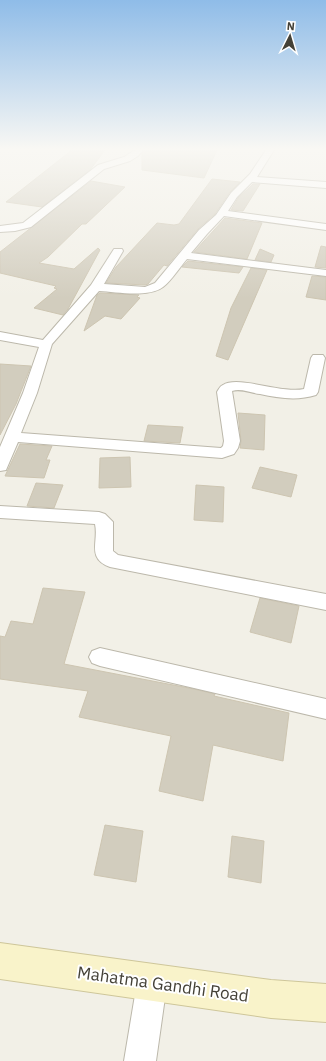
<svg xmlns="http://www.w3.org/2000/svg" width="326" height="1061" font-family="'IBM Plex Sans',sans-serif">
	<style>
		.building { fill: #d2cdbe; stroke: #cdc5b1 }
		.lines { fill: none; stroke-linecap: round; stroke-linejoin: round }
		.street-casing { stroke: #bcb8ab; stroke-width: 2 }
		.secondary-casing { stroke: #cec69a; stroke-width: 2 }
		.street { fill: #fff; fill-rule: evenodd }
		.secondary { fill: #f9f3ca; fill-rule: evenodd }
		.labels { text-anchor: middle; stroke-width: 4; stroke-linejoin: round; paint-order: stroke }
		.near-street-label { font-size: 17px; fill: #444137; stroke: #fff }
	</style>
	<rect width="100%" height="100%" fill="#f2f0e7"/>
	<!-- building -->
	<path class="building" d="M72 150H105L90 170 42 207 6 202Z
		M144 150H217L204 178 142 170V153Z
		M212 179 240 182 230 192 215 214 198 229 167 266 164 265 148 284 145 285 106 283 116 267 157 223 174 225 179 224Z
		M91 181 125 187 86 224H82L48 257 39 263 74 269 98 248 100 250 68 309 63 315 34 308 57 289 54 288 56 286 0 273V252Z
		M253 184H260L243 211 231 210 238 198Z
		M225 218 262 223 247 259 194 252Z
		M321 246 326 247V268L315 267Z
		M260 249 274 255 271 262 255 260Z
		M188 261 243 267 239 273 182 267Z
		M251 268 267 270 228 360 216 356 231 308Z
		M312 276 326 277V300L306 297Z
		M100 293 139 295 137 297 140 298 121 319 105 316 84 331 97 295Z
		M0 364 31 366 16 404 0 435Z
		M238 413 265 415 264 450 240 448 241 441Z
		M148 425 183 427 180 443 144 441Z
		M20 444 52 446 46 460H50L44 478 5 476Z
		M130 457 131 487 99 488 100 458Z
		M260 467 297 475 291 497 252 488Z
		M36 483 63 485 54 508 27 506Z
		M196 485 224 487 223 522 194 520Z
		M43 588 85 592 64 664 194 689 215 694 214 696 289 713 283 761 213 745 203 801 159 791 171 736 79 717 88 691 0 679V636L5 637 11 621 33 624Z
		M260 598 299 606 291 643 250 632Z
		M105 825 143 831 136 882 94 875Z
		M232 836 264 841 261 883 228 877Z"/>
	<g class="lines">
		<!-- street casing -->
		<g class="street-casing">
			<path id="street" d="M135 150H143L138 156 130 161 104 169 31 227 15 231 0 232V226L23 223 98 165 124 157Z
				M266 150H274L257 177 326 182V188L252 182 237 197 228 211 326 224V230L224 216 207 234 191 253 326 270V276L187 259C179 268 172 280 163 287 149 298 116 292 99 291L52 344 37 393 21 433 221 448 223 446 224 441 217 392C219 389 220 386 223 385 238 375 282 394 304 389L311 358 313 355H323L325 358 318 392 316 395C297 401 279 398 260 394 251 393 241 388 232 391L240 441 238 448 234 454 222 458 18 442 6 470 0 471V447L23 393 39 347 0 340V332L43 340 91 285 114 249H122L123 251 104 284 145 287 155 283 199 230 216 215 231 193 250 174Z
				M0 506 99 512 105 514 113 522V551L118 555 326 594V610L110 567C86 558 99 542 95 524L0 518Z
				M100 648 326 699V719L100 666 92 663 89 657 92 651Z
				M152 968 163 972 167 983 156 1061H124L137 983 141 972Z"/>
		</g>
		<!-- secondary casing -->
		<g class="secondary-casing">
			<path id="secondary" d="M0 943 271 980 326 984V1022L271 1018 0 979Z"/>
		</g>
		<!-- street -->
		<use href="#street" class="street"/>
		<!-- secondary -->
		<use href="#secondary" class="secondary"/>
	</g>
	<!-- sky -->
	<linearGradient id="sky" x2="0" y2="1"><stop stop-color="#8fbce8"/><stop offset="0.5" stop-color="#f9f8f4"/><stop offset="1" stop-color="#f9f8f4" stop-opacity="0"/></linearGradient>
	<rect width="326" height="298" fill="url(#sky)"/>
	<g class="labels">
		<!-- near-street labels -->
		<g class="near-street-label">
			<text transform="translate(163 984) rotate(8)" y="6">Mahatma Gandhi Road</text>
		</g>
	</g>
	<!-- north arrow -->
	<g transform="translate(290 36) rotate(5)" stroke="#ffffff" stroke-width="3" paint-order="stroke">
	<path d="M0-3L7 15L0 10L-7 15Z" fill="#444137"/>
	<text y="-6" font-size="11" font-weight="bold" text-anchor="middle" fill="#444137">N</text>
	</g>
</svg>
